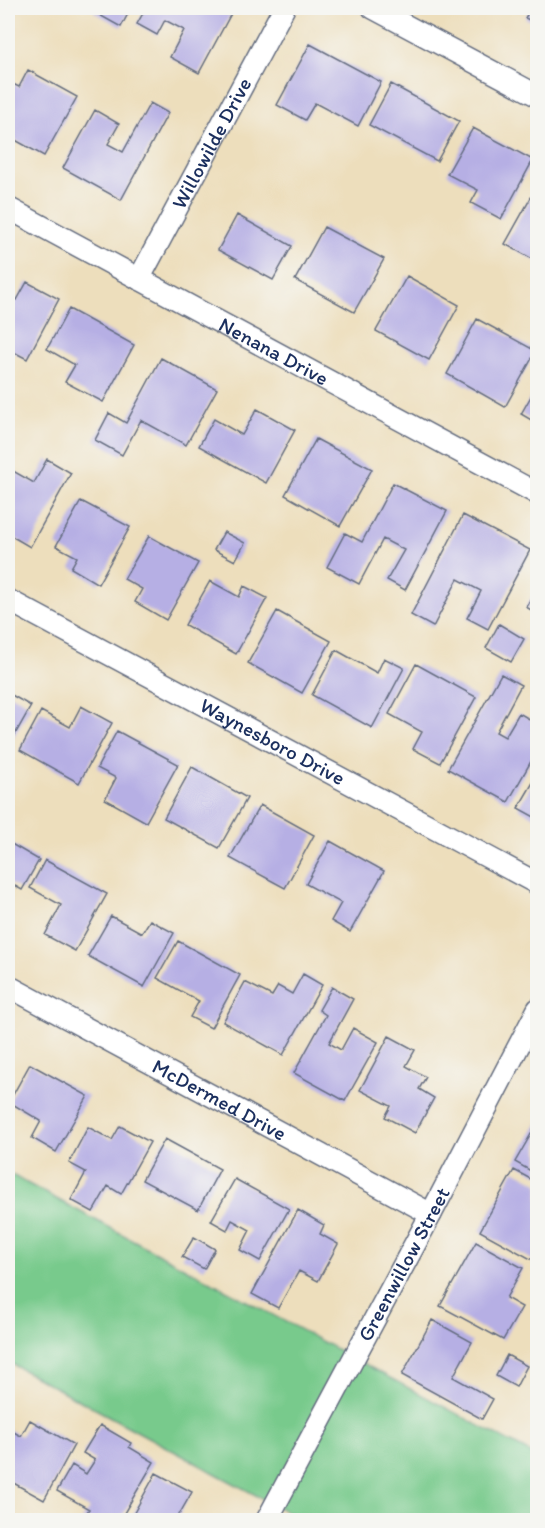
<svg xmlns="http://www.w3.org/2000/svg" width="545" height="1528" font-family="Itim,sans-serif">
	<style>
		.green { fill: #78ca8c; stroke: #4a7c75; stroke-width: 1.5 }
		.building { fill: #b6afe4 }
		.lines { fill: none; stroke-linecap: round; stroke-linejoin: round }
		.street-casing { stroke: #646c7f; stroke-width: 24 }
		.street { stroke: #fff; stroke-width: 21 }
		.labels { text-anchor: middle; stroke-width: 6; stroke-linejoin: round; paint-order: stroke }
		.street-label { font-size: 21px; fill: #1b2f5e; stroke: #f6f6f2 }
	</style>
	<rect width="100%" height="100%" fill="#f6f6f2"/>
	<filter id="ink" filterUnits="userSpaceOnUse"><feTurbulence type="fractalNoise" baseFrequency=".0167" numOctaves="2"/><feDisplacementMap in="SourceGraphic" scale="12" xChannelSelector="R" yChannelSelector="G"/><feConvolveMatrix kernelMatrix="1 2 1 2 8 2 1 2 1" color-interpolation-filters="sRGB"/></filter>
	<filter id="wash" filterUnits="userSpaceOnUse"><feTurbulence type="fractalNoise" baseFrequency=".008" numOctaves="4" result="noise"/><feDisplacementMap in="SourceGraphic" scale="24" xChannelSelector="R" yChannelSelector="G"/><feGaussianBlur stdDeviation="1.35" result="paint"/><feColorMatrix in="noise" values="0 0 0 0 0 0 0 0 0 0 0 0 0 0 0 0 0 1.4 0 .05"/><feComposite in="paint" operator="in"/></filter>
	<g filter="url(#wash)">
		<rect width="100%" height="100%" fill="#eddebc"/>
		<!-- green -->
		<path class="green" d="M8 1173 534 1455 537 1450V1520H302L8 1362Z"/>
		<g id="blocks">
			<!-- building -->
			<path class="building" d="M96 8H131L121 27 94 12Z
				M146 8H234L199 73 170 57 184 30 165 20 157 35 137 24Z
				M531 8H538V24L525 18Z
				M310 44 381 82 358 126 315 103 305 120 277 105Z
				M28 70 77 97 44 156 8 136V85L9 82 19 87Z
				M391 84 459 121 437 161 369 125Z
				M150 103 168 113 121 200 63 168 95 110 119 124 108 144 123 152Z
				M473 128 533 160 501 219 471 203 478 190 447 174Z
				M538 185V262L505 244Z
				M237 215 292 246 273 280 218 250Z
				M324 227 384 259 354 312 295 280Z
				M407 276 459 305 429 360 376 331Z
				M27 282 59 299 27 359 8 349V295L17 300Z
				M69 309 134 345 103 402 65 382 75 365 47 349Z
				M477 319 536 351 505 407 447 374Z
				M161 358 217 389 186 445 141 420 122 455 95 440 109 413 126 423Z
				M538 384V424L521 414Z
				M257 409 295 430 266 483 199 446 214 419 242 435Z
				M316 439 372 469 340 526 285 495Z
				M47 459 71 473 30 547 8 534V468L34 483Z
				M393 483 447 511 405 590 387 580 404 550 383 539 359 584 327 567 345 533 362 542Z
				M81 501 130 527 98 584 71 568 77 557 56 546Z
				M463 515 530 550 488 629 467 618 481 591 458 579 433 627 411 615Z
				M224 532 245 543 235 561 214 550Z
				M149 536 198 563 166 620 135 602 142 589 124 579Z
				M210 581 239 597 244 586 267 598 236 654 185 625Z
				M538 586V614L526 607Z
				M277 611 331 641 302 693 248 663Z
				M499 624 524 639 511 662 486 648Z
				M336 650 377 673 384 658 404 668 372 728 312 695Z
				M416 664 476 697 440 763 413 749 422 732 389 714Z
				M501 674 521 685 496 732 505 737 519 713 538 724V749L508 802 448 769Z
				M8 693 31 706 13 738 8 736Z
				M81 706 112 723 79 783 20 750 41 711 70 727Z
				M117 731 178 764 146 822 105 799 116 778 97 768Z
				M192 767 247 798 219 848 164 818Z
				M538 774V819L518 808Z
				M260 805 314 835 285 888 230 858Z
				M330 841 384 871 350 932 331 921 341 903 306 884Z
				M8 842 39 860 22 890 8 882Z
				M45 860 107 894 75 951 45 935 61 905 30 888Z
				M111 916 142 933 150 920 174 933 144 987 88 956Z
				M178 941 240 975 211 1028 190 1017 199 1001 157 978Z
				M303 974 322 985 283 1055 223 1022 245 982 272 996 278 986 292 994Z
				M332 987 353 999 329 1043 341 1050 353 1028 378 1042 345 1101 294 1073 326 1015 319 1010Z
				M389 1036 415 1050 406 1066 426 1077 419 1089 434 1098 415 1133 385 1117 391 1106 360 1090Z
				M30 1064 88 1096 56 1152 32 1138 41 1121 9 1102Z
				M538 1122V1175L515 1162Z
				M120 1126 150 1142 121 1194 108 1186 93 1212 71 1200 86 1172 69 1163 88 1127 112 1140Z
				M165 1139 220 1169 198 1210 142 1180Z
				M514 1170 538 1183V1263L480 1231Z
				M235 1179 289 1209 260 1261 240 1250 250 1230 232 1220 227 1230 211 1221Z
				M298 1210 324 1225 320 1234 338 1244 318 1281 299 1271 278 1308 252 1294Z
				M194 1237 215 1249 204 1269 182 1257Z
				M476 1242 523 1268 506 1298 522 1307 503 1340 440 1306Z
				M432 1320 472 1342 453 1377 493 1399 482 1419 402 1375Z
				M507 1355 527 1366 516 1387 496 1376Z
				M30 1420 74 1445 44 1500 8 1480V1429L21 1436Z
				M100 1425 131 1443 129 1447 154 1462 120 1520H82L89 1509 57 1491 72 1465 86 1474 95 1460 83 1453Z
				M156 1473 192 1492 176 1520H130Z"/>
		</g>
	</g>
	<g filter="url(#ink)">
		<use href="#blocks" fill-opacity="0" stroke="#646c7f" stroke-width="1.5"/>
		<g class="lines">
			<!-- street casing -->
			<g class="street-casing">
				<g id="street">
					<path d="M373 8 538 96"/>
					<path id="s1" d="M8 208 538 494"/>
					<path id="s2" d="M139 279 284 8"/>
					<path id="s3" d="M8 600 538 884"/>
					<path id="s4" d="M8 986 431 1214"/>
					<path id="s5" d="M267 1520 431 1214 538 1009"/>
				</g>
			</g>
			<!-- street -->
			<use href="#street" class="street"/>
		</g>
	</g>
	<g class="labels">
		<!-- street labels -->
		<g class="street-label">
			<text dy="7" stroke="none"><textPath href="#s2" startOffset="154">Willowilde Drive</textPath></text>
			<text dy="7" stroke="none"><textPath href="#s1" startOffset="302">Nenana Drive</textPath></text>
			<text dy="7" stroke="none"><textPath href="#s3" startOffset="300">Waynesboro Drive</textPath></text>
			<text dy="7" stroke="none"><textPath href="#s4" startOffset="240">McDermed Drive</textPath></text>
			<text dy="7" stroke="none"><textPath href="#s5" startOffset="290">Greenwillow Street</textPath></text>
		</g>
	</g>
	<!-- margin -->
	<rect width="545" height="1528" fill="none" stroke="#f6f6f2" stroke-width="30"/>
</svg>
